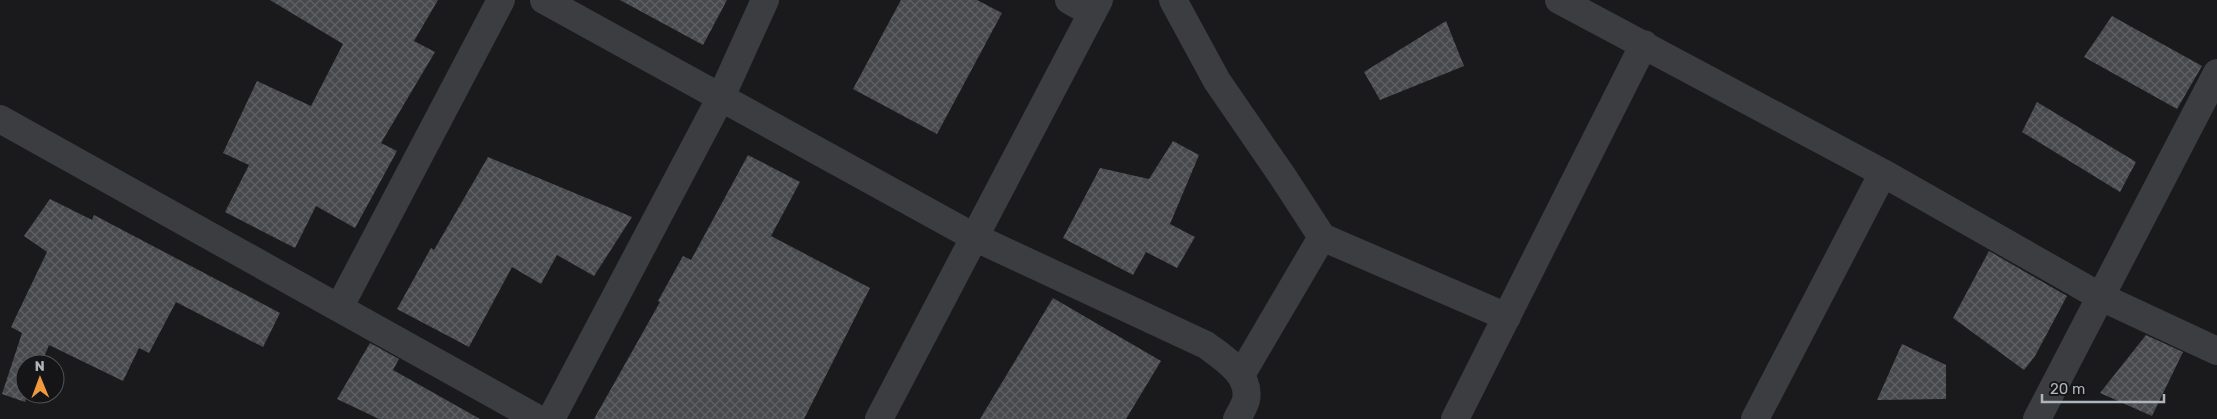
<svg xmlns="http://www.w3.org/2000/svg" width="2217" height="419" font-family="Rubik,sans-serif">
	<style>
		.building { fill: url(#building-cross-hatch) }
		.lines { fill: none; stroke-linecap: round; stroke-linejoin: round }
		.minor { stroke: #3b3d41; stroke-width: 28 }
	</style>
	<defs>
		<pattern id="building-cross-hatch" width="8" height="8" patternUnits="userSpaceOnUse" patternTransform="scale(1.25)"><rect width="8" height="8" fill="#47494c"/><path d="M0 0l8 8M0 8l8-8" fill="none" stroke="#5f6164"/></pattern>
	</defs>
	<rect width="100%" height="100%" fill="#1a1a1c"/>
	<!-- building -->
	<path class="building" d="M270 0H438L414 41 435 52 381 143 397 151 355 228 316 206 295 248 225 212 249 165 223 153 257 81 311 106 343 44Z
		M620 0H727L703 45Z
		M901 0H977L1002 13 937 134 853 89Z
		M2112 16 2202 66 2177 109 2084 57Z
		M1446 21 1464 66 1380 100 1364 72Z
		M2037 102 2136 162 2120 192 2022 132Z
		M1173 141 1199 155 1170 224 1195 237 1177 268 1146 252 1133 275 1063 238 1100 168 1149 179Z
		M748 155 800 182 771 236 870 288 804 419H594L660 302 658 301 683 256 691 260Z
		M488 157 632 217 594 276 557 255 541 284 512 267 469 347 397 309 431 248 434 250Z
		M50 199 92 220 94 215 280 313 263 347 176 302 149 353 139 348 123 381 49 345 41 364H25V394H28L25 402 2 394 22 333 11 327 47 252 24 236Z
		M1989 251 2067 296 2035 356 2024 370 1953 318Z
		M1053 298 1161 361 1126 419H980Z
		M2146 335 2183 352 2152 416 2100 393Z
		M370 343 399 359 393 370 480 419H379L337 399Z
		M1902 344 1946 365V399L1877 400Z"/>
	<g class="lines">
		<!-- minor -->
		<path class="minor" d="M544 0 974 237 1206 345C1223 358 1251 374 1246 400 1244 407 1240 413 1237 419
			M1069 0 1092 13
			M1173 0 1217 81 1283 177 1322 237 1507 317
			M1559 0 1883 173 2101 297 2217 351
			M0 119 538 419
			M339 308 501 0
			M1241 375 1322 237
			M551 419 721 97 765 0
			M879 419 1099 0
			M1455 419 1644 44
			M1755 419 1883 173
			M2037 419 2217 73"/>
	</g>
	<!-- north arrow -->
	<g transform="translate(40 379) rotate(359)"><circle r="24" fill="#151517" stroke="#525559"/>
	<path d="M0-4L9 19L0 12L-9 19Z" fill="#f0993f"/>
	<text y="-8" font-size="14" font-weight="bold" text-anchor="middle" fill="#adb4bc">N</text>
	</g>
	<!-- scale -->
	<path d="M2042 394v8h122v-8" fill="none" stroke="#adb4bc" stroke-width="2.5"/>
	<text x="2050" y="394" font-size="15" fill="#adb4bc" stroke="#151517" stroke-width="4" paint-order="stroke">20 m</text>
</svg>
